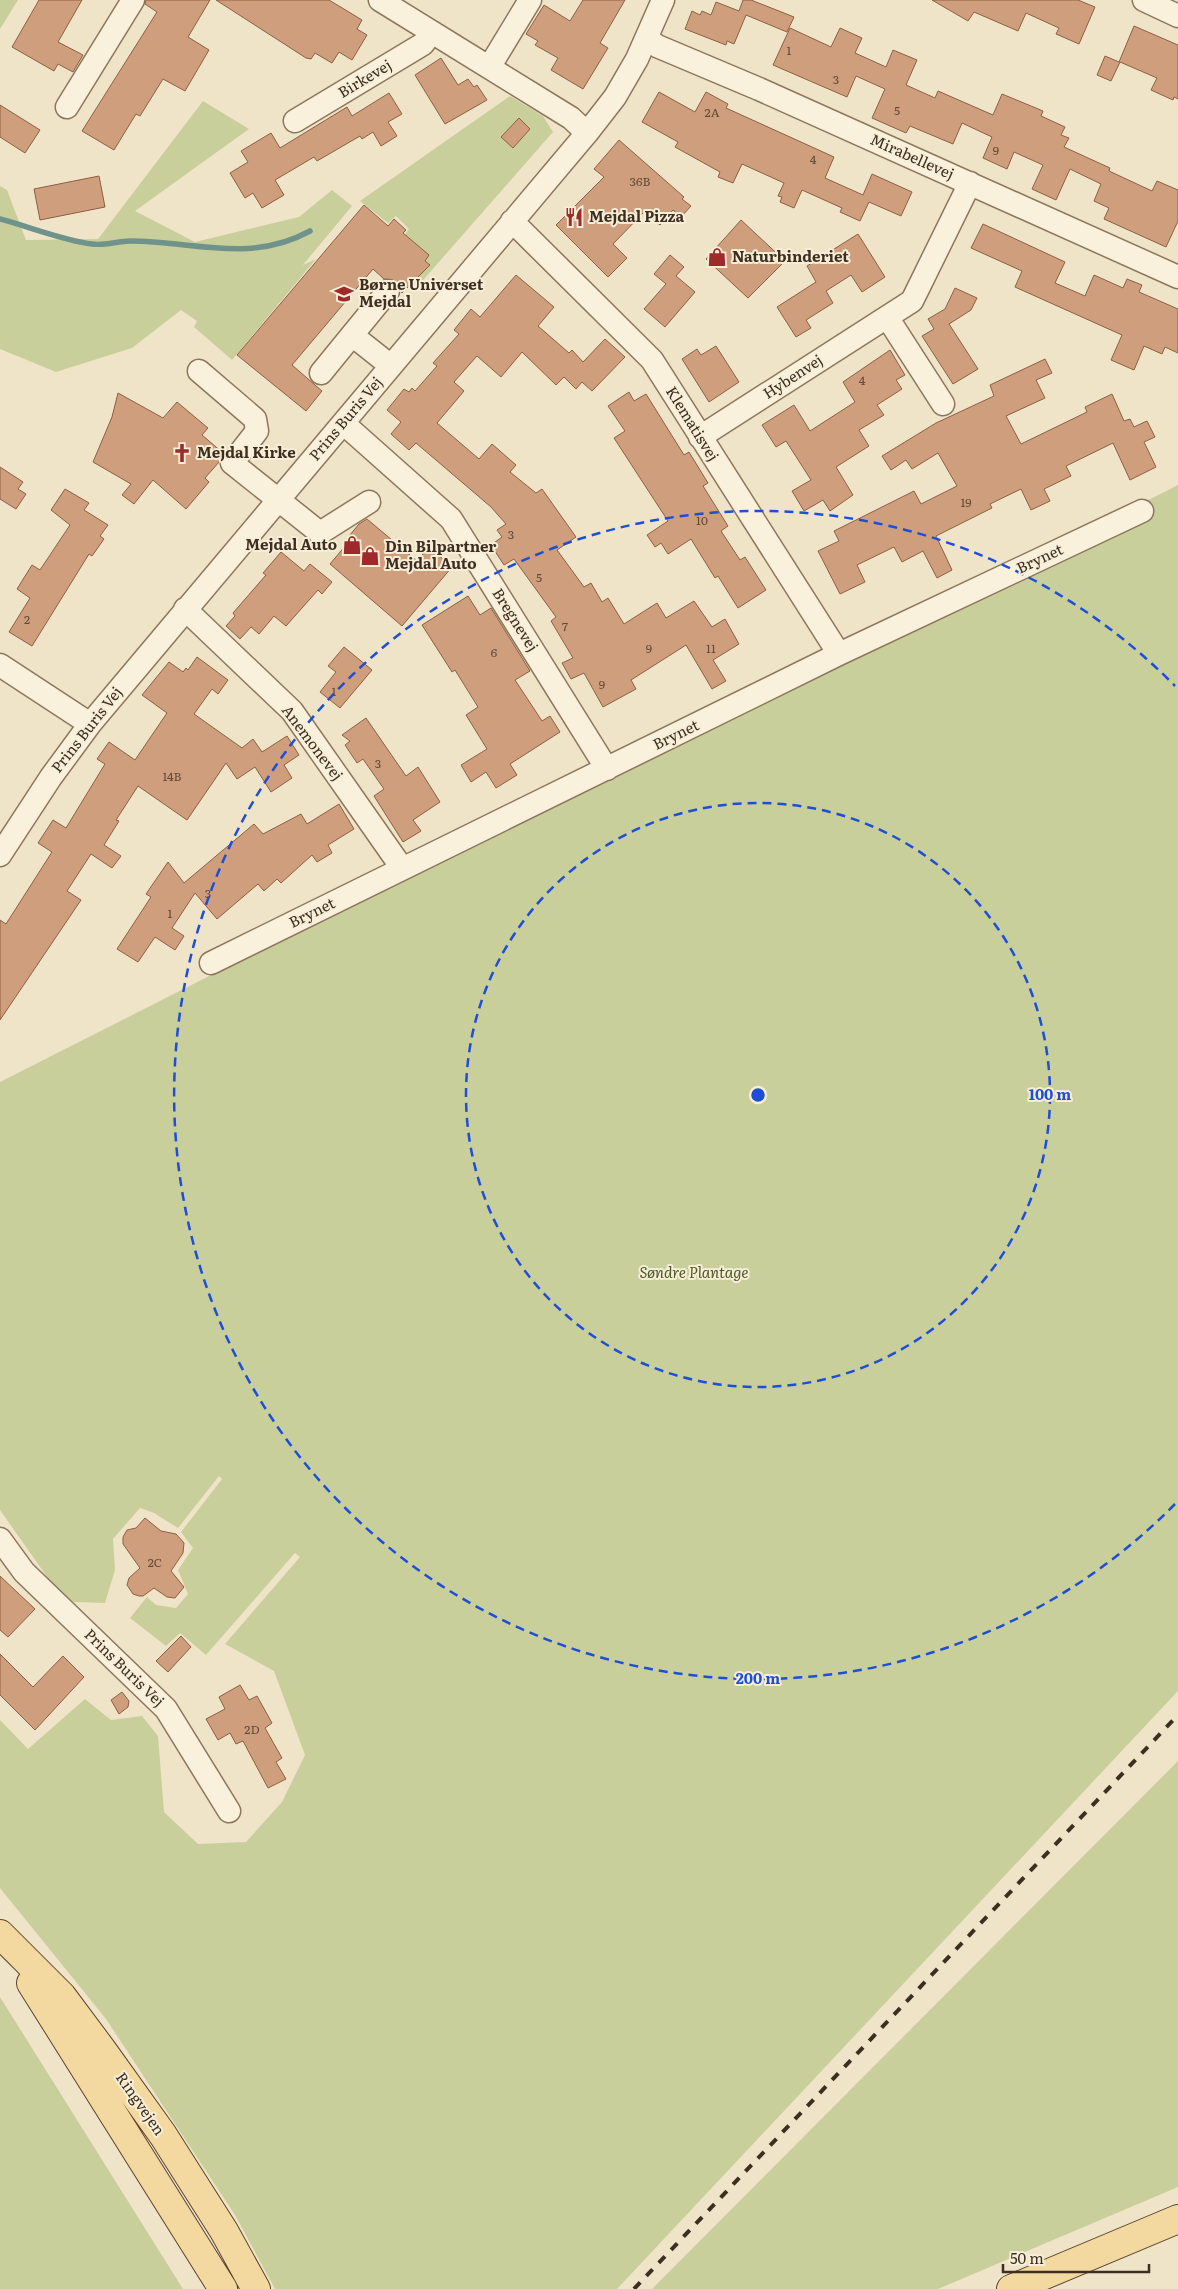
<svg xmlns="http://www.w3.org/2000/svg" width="1178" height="2289" font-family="Literata,serif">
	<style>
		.green { fill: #c9cf9b }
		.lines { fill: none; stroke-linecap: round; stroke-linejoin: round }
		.stream { stroke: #6f938a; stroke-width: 5.5 }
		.building { fill: #cf9f7d; stroke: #8d5f41 }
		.minor-casing { stroke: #8d765c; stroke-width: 25 }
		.major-casing { stroke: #5b4430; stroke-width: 30 }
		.minor { stroke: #faf1dc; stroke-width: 22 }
		.major { stroke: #f3d9a0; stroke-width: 28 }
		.rail { stroke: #3d2e20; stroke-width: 4; stroke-dasharray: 9 9; stroke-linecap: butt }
		.ring { fill: none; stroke: #1d4ed8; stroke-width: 2.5; stroke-dasharray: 9 6 }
		.labels { text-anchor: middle; stroke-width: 4; stroke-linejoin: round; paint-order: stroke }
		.number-label { font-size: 12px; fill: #624a37 }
		.street-label { font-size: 15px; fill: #3d2e20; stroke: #f7eed8 }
		.poi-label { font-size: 15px; font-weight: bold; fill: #3d2e20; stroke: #f7eed8; text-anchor: start }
		.park-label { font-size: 15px; font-style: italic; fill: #4d5a26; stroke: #f7eed8 }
		.centre { fill: #1d4ed8; stroke: #f7eed8; stroke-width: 2.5 }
		.ring-label { font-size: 15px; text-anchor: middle; font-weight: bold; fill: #1d4ed8; stroke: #f7eed8; stroke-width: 4; stroke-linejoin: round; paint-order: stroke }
	</style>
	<rect width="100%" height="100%" fill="#f0e4c8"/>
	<!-- green -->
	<path class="green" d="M0 0H18L0 29Z
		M510 96 543 116 553 132 417 287 400 272 383 264 409 229 396 216 388 223 360 201Z
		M203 101 249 129 135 211 195 242 299 217 332 190 352 206 303 265 316 259 232 360 194 327 197 321 181 310 132 348 56 372 0 349V186L7 190 26 240 98 239Z
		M1178 485V1691L617 2289H275L235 2215 106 2019 0 1888V1720L28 1749 85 1699 111 1720 142 1716 158 1736 164 1812 198 1844 246 1842 282 1802 305 1755 274 1671 225 1644 300 1557 295 1553 206 1655 180 1633 166 1646 130 1618 147 1597 156 1605 176 1608 188 1594 178 1570 193 1548 181 1532 222 1479 219 1476 178 1528 154 1513 140 1508 113 1539 115 1570 105 1603 74 1602 57 1591 0 1510V1082Z
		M1178 1761V2187L938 2289H652Z
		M0 1997 183 2289H0Z"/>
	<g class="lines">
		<!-- stream -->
		<path class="stream" d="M0 219C27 226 65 241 92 244 104 246 118 241 130 241 193 241 250 264 310 231"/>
	</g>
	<!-- building -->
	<path class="building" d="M39 0H82L58 42 83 55 73 72 58 64 54 71 12 47Z
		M146 0H210L188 37 209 50 185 91 163 79 140 116 136 114 114 150 82 131 157 12 145 4Z
		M216 0H329L362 20 357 29 367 35 352 60 339 52 332 63 315 53 311 59 306 58Z
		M583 0H625L600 43 608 48 583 89 551 70 558 58 535 45 538 41 526 34 544 5 570 21Z
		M743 0H751L794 17 787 32 746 15 734 44 727 41 726 45 685 29 692 11 700 15 702 11 711 15 716 2 739 11Z
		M932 0H1078L1095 7 1079 44 1056 34 1059 28 1026 13 1018 31 974 12 968 21Z
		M1134 26 1178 45V99L1174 97 1173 100 1151 90 1157 78 1120 62 1111 81 1097 75 1105 56 1119 62Z
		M790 28 831 47 840 28 862 38 855 53 886 67 893 50 917 60 906 85 935 98 938 91 993 115 1002 94 1043 111 1041 116 1065 127 1061 135 1069 138 1064 147 1110 168 1109 171 1152 191 1157 181 1178 190V221L1166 247 1104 219 1109 208 1094 201 1101 184 1070 169 1056 200 1032 189 1043 165 1014 152 1007 169 983 158 992 137 962 123 953 144 910 126 906 133 872 118 885 89 856 76 847 97 773 65Z
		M441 58 458 85 468 79 474 87 477 85 487 100 445 124 415 75Z
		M659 92 695 112 706 92 728 104 726 108 834 157 825 178 863 195 872 174 912 192 901 216 869 202 860 221 840 212 842 208 802 190 794 208 780 202 782 197 778 196 784 183 742 164 733 183 718 177 720 172 675 147 678 142 642 122Z
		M389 93 402 114 388 122 397 136 381 146 373 132 362 139 360 136 317 161 314 157 275 180 284 195 262 208 253 193 245 198 230 173 248 162 241 151 271 133 280 148 347 107 352 116Z
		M0 105 40 130 25 153 0 137Z
		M519 118 530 129 513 148 501 137Z
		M619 140 684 197 682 199 691 206 681 217 673 210 660 225 644 212 613 244 627 258 608 277 556 225 604 177 594 169Z
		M99 176 105 207 40 220 34 189Z
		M364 205 388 226 394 219 406 230 403 233 429 255 425 261 430 265 402 293 396 281 384 279 373 269 292 365 322 391 306 411 237 355Z
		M741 220 785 261 748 298 706 259Z
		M983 224 1065 262 1055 283 1085 296 1094 275 1123 288 1127 279 1142 285 1139 292 1178 309V353L1165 347 1162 354 1144 346 1134 370 1111 360 1122 335 1015 287 1022 271 971 248Z
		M858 234 885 277 862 292 851 275 826 291 833 303 806 320 811 328 796 337 777 307 816 282 807 266Z
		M670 255 684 267 676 276 695 292 665 327 644 309 666 284 654 274Z
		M516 275 554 307 538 326 569 353 572 350 583 362 605 339 625 357 592 391 582 382 576 389 564 377 556 385 522 352 501 377 477 356 454 382 464 391 437 423 479 459 492 444 516 465 510 472 536 493 542 489 576 537 557 550 584 587 591 583 602 602 608 598 624 624 657 603 666 618 694 601 712 627 725 619 739 644 713 660 726 681 712 689 686 645 631 680 636 689 603 707 584 673 571 679 562 663 573 658 551 621 556 617 514 559 504 565 491 545 502 537 497 530 506 524 491 507 416 443 409 450 391 434 401 422 387 410 404 389 409 392 412 388 415 391 437 366 433 363 459 334 454 330 471 309 480 317Z
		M955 288 977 298 971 310 949 324 978 369 953 384 922 336 934 329 928 319 945 309Z
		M716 346 739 382 709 402 682 359 697 349 701 355Z
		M890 350 905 375 896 380 902 389 877 405 884 415 859 430 869 446 836 467 853 495 830 511 823 500 804 511 792 491 811 480 786 441 776 447 762 425 794 405 810 431 855 402 843 382Z
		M1045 359 1052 373 1036 380 1045 398 1006 416 1021 444 1087 412 1085 407 1112 394 1124 421 1130 419 1134 427 1147 421 1155 437 1144 442 1156 467 1130 480 1113 443 1066 466 1071 476 1044 489 1050 501 1031 510 1021 489 990 504 992 508 936 536 952 570 937 578 923 551 902 562 894 547 857 565 865 582 840 594 818 551 839 541 834 531 914 491 921 504 957 486 938 453 912 469 906 460 891 470 882 456 936 423 994 396 990 385Z
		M629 392 634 401 646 394 684 455 689 452 708 483 703 486 728 526 721 531 740 560 745 557 766 590 738 608 718 576 715 578 691 539 668 554 661 543 655 547 647 535 668 521 614 438 625 431 608 406Z
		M118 393 163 418 177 402 208 428 202 435 223 453 219 462 205 478 209 482 186 509 153 480 134 504 122 495 131 484 93 462 112 417Z
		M0 467 23 482 18 489 26 494 16 509 0 499Z
		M65 489 89 503 84 510 108 525 100 536 104 539 92 556 89 554 32 646 9 632 30 598 17 589 32 565 40 570 70 525 51 510Z
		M367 519 417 561 429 547 452 567 402 626 330 564 352 538 349 536 359 524Z
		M281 552 304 571 310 564 332 582 322 594 318 590 286 626 274 616 259 634 251 627 240 639 226 626 235 616 233 613 266 575 263 573Z
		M468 596 480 615 491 608 530 671 515 680 542 721 550 716 560 732 510 764 517 775 496 788 486 772 471 782 461 765 487 749 466 715 478 707 455 670 452 672 422 625Z
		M344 647 372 670 340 708 320 692 336 672 328 666Z
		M197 657 228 680 218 694 212 689 194 714 242 748 253 739 262 752 287 736 299 755 284 765 292 778 271 792 255 767 237 779 226 763 187 820 138 786 116 820 119 821 104 845 121 856 112 868 91 854 67 891 81 900 0 1020V920L6 924 52 852 38 843 53 820 66 828 105 764 97 759 109 742 135 760 167 713 142 695 169 662 183 672 186 668 188 670Z
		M366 718 406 776 418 767 440 802 413 820 421 831 403 842 374 796 384 789 363 759 357 763 345 745 350 741 342 735Z
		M339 804 354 829 328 845 332 853 317 862 312 855 281 883 277 879 264 891 258 884 217 919 195 893 172 928 184 936 175 950 155 937 138 962 117 949 151 897 146 894 168 862 184 883 254 824 263 834 301 814 307 824Z
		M145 1518 161 1531 176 1534 184 1543 183 1553 171 1571 184 1587 175 1598 167 1597 154 1588 143 1596H139L133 1594 127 1585 129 1578 140 1568 123 1544V1537L127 1530 136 1528Z
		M0 1576 35 1609 8 1637 0 1630Z
		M181 1636 191 1647 168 1672 156 1661Z
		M0 1654 33 1687 63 1656 84 1677 35 1730 0 1695Z
		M240 1685 249 1700 257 1696 272 1723 265 1728 282 1758 276 1762 286 1779 268 1788 243 1741 236 1744 230 1733 218 1740 206 1719 225 1709 219 1697Z
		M122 1692 129 1701 128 1707 119 1714 111 1700Z"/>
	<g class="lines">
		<!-- minor casing -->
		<g class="minor-casing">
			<path id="minor" d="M380 0 571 118 587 133
				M1144 0 1178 16
				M647 38 657 46 759 89 1178 277
				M490 66 530 0
				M67 107 133 0
				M295 121 423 44 432 32
				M512 221 652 360 839 654
				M887 317 943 404
				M352 335 388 291
				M199 371 255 419 257 431 232 463 320 533 369 502
				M321 373 352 335 391 366
				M343 423 451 519 607 769
				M700 437 912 301 970 183
				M185 609 292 711 402 868
				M0 665 90 724
				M0 855 51 777 90 724 587 133 615 97 637 59 663 0
				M211 963 839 654 1142 511
				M0 1539 24 1572 166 1709 229 1811"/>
		</g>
		<!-- major casing -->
		<g class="major-casing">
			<path id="major" d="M0 1934 62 1996 103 2051 163 2135 224 2231 256 2289
				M31 1983 223 2289
				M1011 2289 1178 2219"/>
		</g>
		<!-- minor -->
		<use href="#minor" class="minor"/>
		<!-- major -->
		<use href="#major" class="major"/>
		<!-- rail -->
		<path class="rail" d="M634 2289 1178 1715"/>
	</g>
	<!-- distance rings -->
	<g class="ring">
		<circle cx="758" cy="1095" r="292"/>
		<path d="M1175 1504A584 584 0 1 1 1175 686"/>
	</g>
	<!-- icons -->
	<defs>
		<g id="restaurant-bare" transform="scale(1.5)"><path d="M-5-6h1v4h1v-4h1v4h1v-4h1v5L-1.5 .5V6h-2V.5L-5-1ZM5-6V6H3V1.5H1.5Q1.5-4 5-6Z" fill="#9e2a2b" stroke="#f7eed8" stroke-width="2.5" paint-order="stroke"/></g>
		<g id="shop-bare" transform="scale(1.5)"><path d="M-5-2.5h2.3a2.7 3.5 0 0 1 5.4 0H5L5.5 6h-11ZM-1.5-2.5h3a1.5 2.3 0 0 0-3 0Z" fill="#9e2a2b" stroke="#f7eed8" stroke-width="2.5" paint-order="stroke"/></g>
		<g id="school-bare" transform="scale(1.5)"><path d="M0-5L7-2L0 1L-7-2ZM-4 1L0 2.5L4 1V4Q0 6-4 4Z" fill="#9e2a2b" stroke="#f7eed8" stroke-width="2.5" paint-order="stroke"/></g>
		<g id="church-bare" transform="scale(1.5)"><path d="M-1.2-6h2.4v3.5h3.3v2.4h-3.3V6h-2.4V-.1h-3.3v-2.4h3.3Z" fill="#9e2a2b" stroke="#f7eed8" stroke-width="2.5" paint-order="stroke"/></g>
	</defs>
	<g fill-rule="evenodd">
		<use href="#restaurant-bare" x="574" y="217"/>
		<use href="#shop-bare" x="717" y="257"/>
		<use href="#school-bare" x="344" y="294"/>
		<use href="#church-bare" x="182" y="453"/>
		<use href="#shop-bare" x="352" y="545"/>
		<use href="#shop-bare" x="370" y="556"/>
	</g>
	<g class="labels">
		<!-- number labels -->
		<g class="number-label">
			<text x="789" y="55">1</text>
			<text x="836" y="84">3</text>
			<text x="897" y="115">5</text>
			<text x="712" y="117">2A</text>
			<text x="996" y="155">9</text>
			<text x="813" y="164">4</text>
			<text x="640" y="186">36B</text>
			<text x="862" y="385">4</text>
			<text x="966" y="507">19</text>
			<text x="702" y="525">10</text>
			<text x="511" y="539">3</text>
			<text x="539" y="582">5</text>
			<text x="27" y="624">2</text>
			<text x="565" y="631">7</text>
			<text x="649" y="653">9</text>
			<text x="711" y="653">11</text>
			<text x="494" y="657">6</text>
			<text x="602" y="689">9</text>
			<text x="334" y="696">1</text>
			<text x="378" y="768">3</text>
			<text x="172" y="781">14B</text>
			<text x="208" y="898">3</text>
			<text x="170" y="918">1</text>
			<text x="155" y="1567">2C</text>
			<text x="252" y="1734">2D</text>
		</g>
		<!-- street labels -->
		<g class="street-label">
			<text transform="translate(365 79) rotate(-31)" y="5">Birkevej</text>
			<text transform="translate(912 157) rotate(24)" y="5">Mirabellevej</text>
			<text transform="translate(793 377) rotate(-33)" y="5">Hybenvej</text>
			<text transform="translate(346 419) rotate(-50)" y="5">Prins Buris Vej</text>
			<text transform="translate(692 424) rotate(58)" y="5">Klematisvej</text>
			<text transform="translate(1040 559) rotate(-25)" y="5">Brynet</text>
			<text transform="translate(515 620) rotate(58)" y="5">Bregnevej</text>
			<text transform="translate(87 730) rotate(-52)" y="5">Prins Buris Vej</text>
			<text transform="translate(676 735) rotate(-26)" y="5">Brynet</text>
			<text transform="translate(312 743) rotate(53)" y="5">Anemonevej</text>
			<text transform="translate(312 913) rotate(-26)" y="5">Brynet</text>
			<text transform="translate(124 1668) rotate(44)" y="5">Prins Buris Vej</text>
			<text transform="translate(140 2104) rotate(55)" y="5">Ringvejen</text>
		</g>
		<!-- poi labels -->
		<g class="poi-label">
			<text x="589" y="222">Mejdal Pizza</text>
			<text x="732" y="262">Naturbinderiet</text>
			<text x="359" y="290">Børne Universet<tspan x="359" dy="17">Mejdal</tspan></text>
			<text x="197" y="458">Mejdal Kirke</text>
			<text x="337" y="550" text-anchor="end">Mejdal Auto</text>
			<text x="385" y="552">Din Bilpartner<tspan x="385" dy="17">Mejdal Auto</tspan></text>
		</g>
		<!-- park labels -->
		<g class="park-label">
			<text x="694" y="1278">Søndre Plantage</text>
		</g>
	</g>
	<circle cx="758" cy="1095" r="8" class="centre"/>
	<g class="ring-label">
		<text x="1050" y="1100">100 m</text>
		<text x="758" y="1684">200 m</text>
	</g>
	<!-- scale -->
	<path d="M1003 2264v8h146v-8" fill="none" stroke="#3d2e20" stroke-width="2.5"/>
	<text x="1010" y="2264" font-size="15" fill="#3d2e20" stroke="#f7eed8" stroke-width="4" paint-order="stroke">50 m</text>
</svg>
